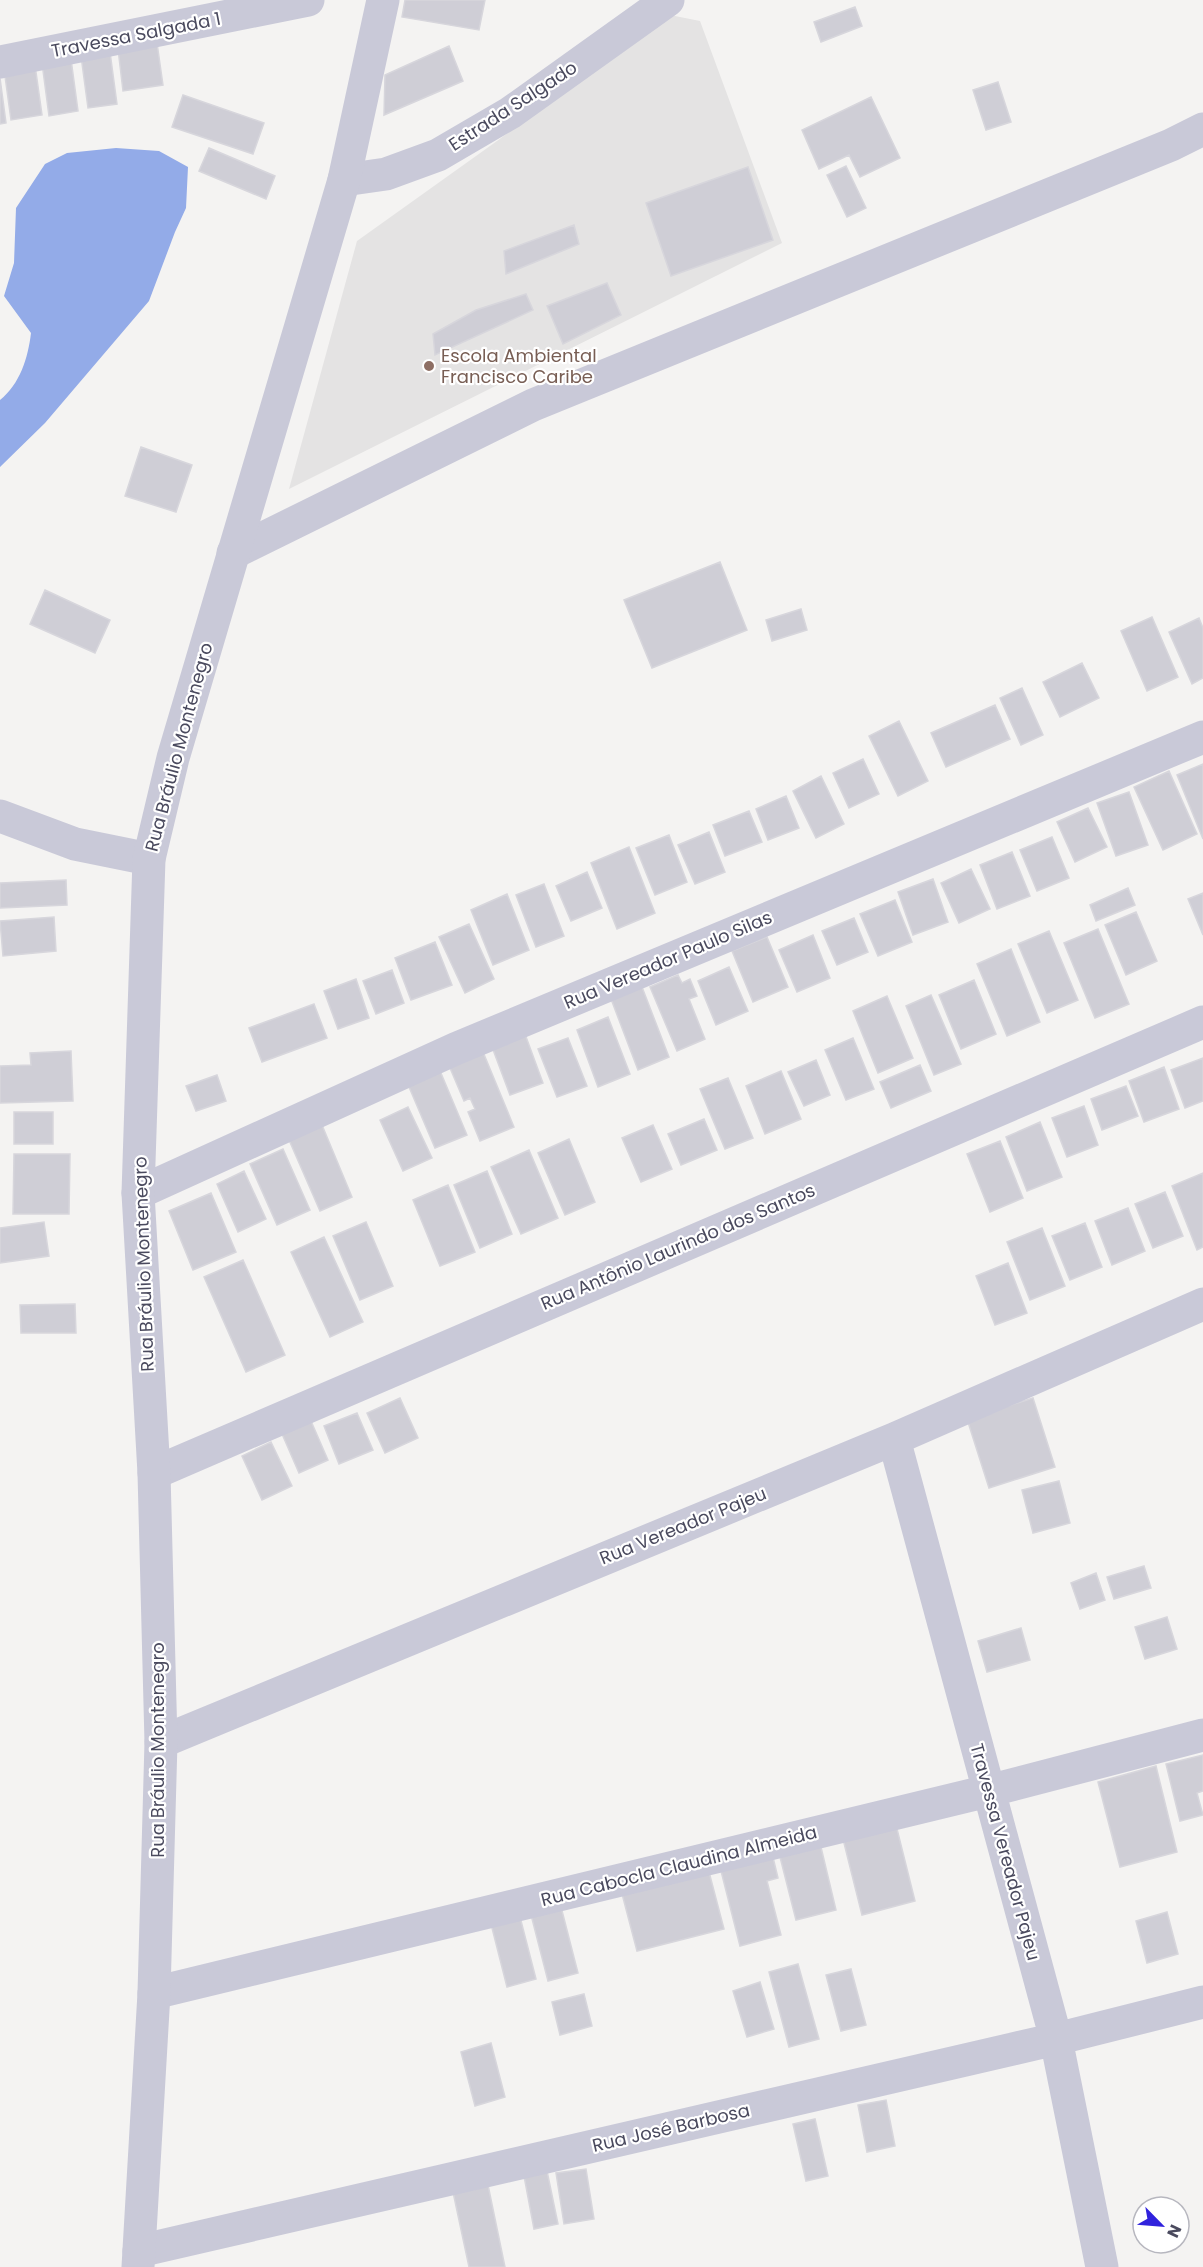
<svg xmlns="http://www.w3.org/2000/svg" width="1203" height="2267" font-family="Poppins,sans-serif">
	<style>
		.education { fill: #e4e3e3 }
		.water { fill: #93abe8 }
		.building { fill: #cfced6; stroke: #d7d6dc; stroke-width: 1.5 }
		.lines { fill: none; stroke-linecap: round; stroke-linejoin: round }
		.minor { stroke: #c9c9d8; stroke-width: 33 }
		.tertiary { stroke: #c9c9d8; stroke-width: 33 }
		.education-dot { fill: #8d6e63; stroke: #fff; stroke-width: 2 }
		.labels { text-anchor: middle; stroke-width: 4.5; stroke-linejoin: round; paint-order: stroke }
		.street-label { font-size: 18px; fill: #4a4a5e; stroke: #fff }
		.education-label { font-size: 18px; fill: #785e54; stroke: #fff; text-anchor: start }
	</style>
	<rect width="100%" height="100%" fill="#f4f3f2"/>
	<!-- education -->
	<path class="education" d="M665 14 700 21 782 243 289 489 357 241 497 141Z"/>
	<!-- water -->
	<path class="water" d="M116 148 159 151 188 167 186 208 175 232 149 301 45 423 0 467V400C20 384 28 358 31 333L4 296 14 263 16 208 45 164 67 153Z"/>
	<!-- building -->
	<path class="building" d="M405 0H485L479 30 402 17Z
		M855 7 862 26 821 42 814 22Z
		M157 43 163 85 123 91 118 49Z
		M449 46 463 81 384 115 385 75Z
		M110 52 117 104 88 108 81 56Z
		M71 59 78 111 49 116 42 63Z
		M35 65 42 115 11 120 4 69Z
		M0 78 6 123 0 124Z
		M998 82 1011 122 986 130 973 90Z
		M183 95 264 123 253 154 172 127Z
		M871 97 900 158 860 177 849 155 819 169 802 130Z
		M209 148 275 176 266 199 199 171Z
		M846 166 866 208 847 217 827 175Z
		M748 167 773 240 671 276 646 203Z
		M574 225 579 244 506 274 504 251Z
		M607 283 621 315 563 344 547 306Z
		M526 294 533 310 435 355 433 334 476 310Z
		M141 447 192 465 176 512 125 496Z
		M720 562 747 630 652 668 624 600Z
		M45 590 110 620 95 653 30 624Z
		M801 609 807 630 772 641 766 620Z
		M1152 617 1178 677 1147 691 1121 631Z
		M1199 618 1203 628V678L1192 684 1169 632Z
		M1082 663 1099 698 1060 717 1043 682Z
		M1022 688 1043 735 1021 745 1000 698Z
		M995 705 1010 739 946 767 931 733Z
		M899 721 928 781 898 796 869 736Z
		M863 759 879 794 849 808 833 773Z
		M1203 764V839L1177 775Z
		M1169 771 1197 834 1163 850 1134 787Z
		M821 776 844 824 816 838 793 791Z
		M1129 792 1148 845 1116 856 1097 803Z
		M786 796 799 828 768 840 756 809Z
		M1088 808 1107 847 1075 862 1057 822Z
		M749 811 762 842 725 856 713 825Z
		M709 832 725 872 695 884 678 845Z
		M669 835 687 882 655 895 636 848Z
		M1052 837 1069 878 1037 891 1020 850Z
		M629 847 655 913 617 929 591 863Z
		M1012 852 1030 896 997 909 980 865Z
		M971 869 990 909 959 923 941 883Z
		M587 872 602 908 571 921 556 886Z
		M933 879 948 922 913 935 898 892Z
		M66 880 67 905 0 908V883Z
		M544 884 564 936 536 947 516 895Z
		M1128 888 1135 905 1096 921 1090 905Z
		M1203 893V935L1188 899Z
		M507 894 529 950 493 965 471 910Z
		M895 900 912 942 878 956 860 914Z
		M1136 912 1157 961 1126 975 1105 925Z
		M54 917 56 951 3 956 0 921Z
		M854 918 868 952 837 965 822 931Z
		M469 924 494 979 465 993 439 937Z
		M1098 929 1129 1004 1095 1018 1064 943Z
		M1049 931 1078 1000 1047 1013 1018 944Z
		M813 935 830 978 797 992 779 950Z
		M767 937 788 987 753 1002 732 951Z
		M435 942 452 985 411 1000 395 958Z
		M1011 949 1040 1022 1007 1036 977 964Z
		M729 967 748 1011 716 1025 698 981Z
		M392 970 404 1003 376 1014 363 981Z
		M678 975 682 983 690 979 697 996 689 999 705 1039 677 1051 650 987Z
		M356 979 369 1018 338 1029 324 991Z
		M974 980 996 1034 961 1049 939 995Z
		M642 987 669 1057 638 1070 611 999Z
		M931 995 961 1064 934 1075 906 1006Z
		M887 996 913 1058 878 1073 853 1011Z
		M314 1004 327 1038 262 1062 249 1028Z
		M608 1017 630 1074 598 1087 577 1030Z
		M525 1034 543 1083 510 1095 492 1047Z
		M568 1038 587 1086 557 1097 538 1049Z
		M853 1038 874 1089 846 1100 825 1050Z
		M481 1047 514 1127 480 1141 468 1112 475 1109 470 1098 464 1101 447 1061Z
		M71 1051 73 1101 0 1103V1066L31 1065 30 1053Z
		M1203 1058V1101L1185 1108 1171 1070Z
		M816 1060 830 1095 804 1106 788 1072Z
		M920 1065 931 1091 891 1108 880 1082Z
		M438 1066 467 1135 435 1148 406 1080Z
		M1164 1067 1179 1109 1144 1122 1129 1081Z
		M781 1071 801 1119 765 1134 746 1086Z
		M217 1075 226 1101 196 1111 186 1086Z
		M728 1078 753 1138 725 1149 700 1089Z
		M1126 1086 1138 1116 1102 1130 1091 1099Z
		M1084 1106 1098 1145 1067 1157 1052 1118Z
		M408 1107 432 1158 403 1171 380 1120Z
		M14 1112H53V1144H14Z
		M704 1119 717 1150 681 1165 668 1134Z
		M1040 1122 1062 1177 1027 1191 1006 1137Z
		M322 1125 352 1197 320 1211 289 1140Z
		M653 1125 672 1169 641 1182 622 1138Z
		M569 1139 595 1202 565 1215 538 1153Z
		M1000 1141 1023 1198 990 1212 967 1154Z
		M283 1149 310 1210 277 1225 250 1164Z
		M529 1150 558 1218 521 1234 491 1167Z
		M14 1154H70L69 1214H13Z
		M244 1171 266 1219 238 1232 217 1184Z
		M487 1171 512 1234 480 1248 454 1185Z
		M1203 1173V1247L1197 1250 1172 1186Z
		M448 1185 475 1252 440 1266 413 1200Z
		M1165 1192 1183 1236 1153 1248 1135 1204Z
		M211 1193 236 1252 193 1270 169 1211Z
		M1128 1208 1145 1251 1112 1265 1095 1221Z
		M44 1222 49 1256 0 1263V1228Z
		M366 1222 393 1286 360 1300 333 1236Z
		M1085 1223 1102 1267 1070 1280 1052 1236Z
		M1042 1228 1065 1286 1030 1300 1007 1242Z
		M324 1237 363 1322 330 1337 291 1252Z
		M243 1260 285 1355 246 1372 204 1277Z
		M1008 1263 1027 1313 995 1325 976 1276Z
		M75 1304 76 1333H21L20 1305Z
		M400 1398 418 1438 385 1453 367 1413Z
		M1033 1398 1055 1467 989 1488 967 1419Z
		M357 1413 373 1450 339 1464 324 1426Z
		M311 1421 328 1460 299 1473 282 1434Z
		M271 1442 292 1486 262 1500 242 1456Z
		M1059 1481 1070 1523 1033 1533 1022 1490Z
		M1144 1566 1151 1588 1114 1599 1107 1577Z
		M1096 1573 1105 1600 1080 1609 1071 1583Z
		M1167 1617 1177 1649 1145 1659 1135 1627Z
		M1021 1628 1030 1660 987 1672 978 1641Z
		M1203 1755V1791L1197 1793 1203 1815 1180 1821 1166 1764Z
		M1156 1766 1177 1852 1120 1867 1098 1782Z
		M896 1825 915 1901 862 1915 843 1839Z
		M820 1843 836 1910 796 1920 779 1853Z
		M771 1849 778 1878 767 1881 781 1935 740 1946 719 1863Z
		M708 1868 724 1929 637 1951 621 1890Z
		M559 1899 578 1973 548 1981 529 1907Z
		M1167 1912 1178 1954 1147 1963 1136 1921Z
		M519 1913 536 1979 507 1987 490 1920Z
		M798 1964 819 2039 789 2047 769 1972Z
		M851 1969 866 2025 841 2031 826 1975Z
		M760 1982 774 2029 747 2037 733 1991Z
		M584 1994 592 2026 560 2035 552 2002Z
		M491 2043 505 2097 475 2106 461 2052Z
		M886 2100 895 2146 867 2152 858 2105Z
		M815 2119 828 2176 806 2181 793 2124Z
		M586 2169 594 2219 564 2224 556 2173Z
		M547 2171 558 2224 534 2229 524 2176Z
		M488 2185 505 2267H469L453 2192Z"/>
	<g class="lines">
		<!-- minor -->
		<path class="minor" d="M0 62 308 0
			M344 180 386 174 438 155 510 113 668 0
			M233 553 533 405 1171 145 1203 129
			M0 816 75 844 149 859
			M138 1193 455 1049 1203 737
			M894 1439 1056 2039 1102 2267
			M154 1473 1203 1022
			M161 1742 894 1439 1203 1304
			M154 1993 988 1791 1203 1735
			M139 2251 1056 2039 1203 2002"/>
		<!-- tertiary -->
		<path class="tertiary" d="M138 2267 154 1993 161 1742 154 1473 138 1193 149 859 173 758 344 180 383 0"/>
	</g>
	<!-- markers -->
	<circle class="education-dot" cx="429" cy="366" r="6"/>
	<g class="labels">
		<!-- street labels -->
		<g class="street-label">
			<text transform="translate(136 35) rotate(-11)" y="6">Travessa Salgada 1</text>
			<text transform="translate(513 106) rotate(-33)" y="6">Estrada Salgado</text>
			<text transform="translate(179 747) rotate(-75)" y="6">Rua Bráulio Montenegro</text>
			<text transform="translate(668 960) rotate(-23)" y="6">Rua Vereador Paulo Silas</text>
			<text transform="translate(678 1247) rotate(-23)" y="6">Rua Antônio Laurindo dos Santos</text>
			<text transform="translate(144 1264) rotate(-92)" y="6">Rua Bráulio Montenegro</text>
			<text transform="translate(683 1526) rotate(-22)" y="6">Rua Vereador Pajeu</text>
			<text transform="translate(158 1750) rotate(-90)" y="6">Rua Bráulio Montenegro</text>
			<text transform="translate(1005 1852) rotate(75)" y="6">Travessa Vereador Pajeu</text>
			<text transform="translate(679 1866) rotate(-14)" y="6">Rua Cabocla Claudina Almeida</text>
			<text transform="translate(671 2128) rotate(-13)" y="6">Rua José Barbosa</text>
		</g>
		<!-- education labels -->
		<g class="education-label">
			<text x="441" y="362">Escola Ambiental<tspan x="441" dy="21">Francisco Caribe</tspan></text>
		</g>
	</g>
	<!-- north arrow -->
	<g transform="translate(1161 2225) rotate(115)"><circle r="28" fill="#ffffff" stroke="#b7b7bf" stroke-width="1.5"/>
	<path d="M0-4.5L10 22L0 15L-10 22Z" fill="#3022dd"/>
	<text y="-9" font-size="16" font-weight="bold" text-anchor="middle" fill="#4a4a5e">N</text>
	</g>
</svg>
